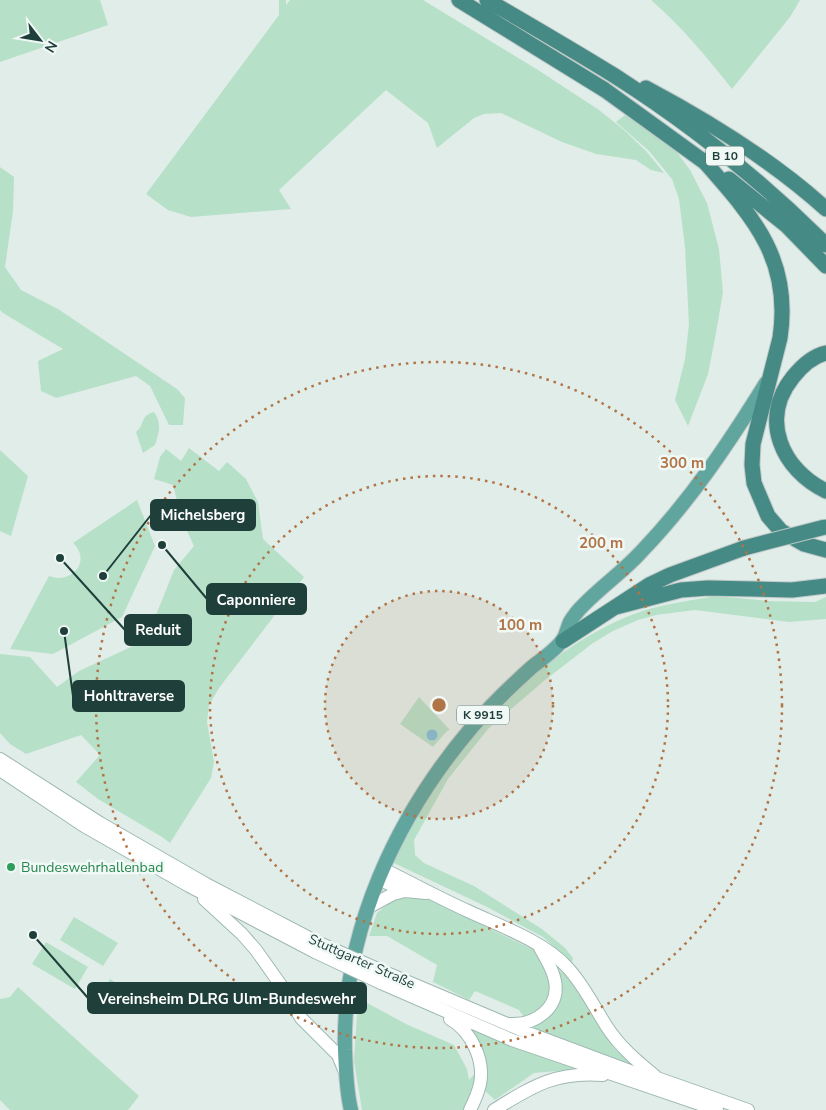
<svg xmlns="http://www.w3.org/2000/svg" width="826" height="1110" font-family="'Nunito Sans',sans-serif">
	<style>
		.green { fill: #b7e0c8 }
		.water { fill: #84bed7 }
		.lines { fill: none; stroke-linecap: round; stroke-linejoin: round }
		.secondary-casing { stroke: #9eb9b3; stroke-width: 14 }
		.primary-casing { stroke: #c0c9c8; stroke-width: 16 }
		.trunk-casing { stroke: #c0c9c8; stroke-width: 17 }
		.secondary { stroke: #fff; stroke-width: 12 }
		.primary { stroke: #61a69e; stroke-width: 14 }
		.trunk { stroke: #458a84; stroke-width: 15 }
		.secondary-bridge-casing { stroke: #9eb9b3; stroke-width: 14; stroke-linecap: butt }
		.trunk-bridge-casing { stroke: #c0c9c8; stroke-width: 17; stroke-linecap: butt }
		.secondary-bridge { stroke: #fff; stroke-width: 12 }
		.trunk-bridge { stroke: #458a84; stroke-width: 15 }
		.ring { fill: none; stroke: #b07447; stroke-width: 2.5; stroke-dasharray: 2.5 5 }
		.leisure-dot { fill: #2e9e5b; stroke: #f1f9f6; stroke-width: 2 }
		.labels { text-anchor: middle; stroke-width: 5; stroke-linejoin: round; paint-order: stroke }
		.shield { fill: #f1f9f6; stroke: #5e7773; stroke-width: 1 }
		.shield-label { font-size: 12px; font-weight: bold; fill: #1f3f3b }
		.leisure-label { font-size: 14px; fill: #27864d; stroke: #f1f9f6; text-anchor: start }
		.street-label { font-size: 14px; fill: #1f3f3b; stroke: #f1f9f6 }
		.centre { fill: #b07447; stroke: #f1f9f6; stroke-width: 2.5 }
		.ring-label { font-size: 15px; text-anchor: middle; font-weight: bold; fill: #b07447; stroke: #f1f9f6; stroke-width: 5; stroke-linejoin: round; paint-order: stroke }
		.leader { fill: none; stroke: #1f3f3b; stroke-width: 2 }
		.callout-dot { fill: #1f3f3b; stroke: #f1f9f6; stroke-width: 2 }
		.callout { fill: #1f3f3b; stroke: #1f3f3b; stroke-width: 2 }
		.callout-label { font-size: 15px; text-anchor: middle; font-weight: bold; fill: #fff }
	</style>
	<rect width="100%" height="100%" fill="#e1ede9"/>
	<!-- green -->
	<path class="green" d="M0 0H100L108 25 0 62Z
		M279 0H286V5L290 0H423L538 70 599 110 624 130 646 151 664 173 651 170 636 160 596 154 562 142 501 113 484 114 474 118 437 148 428 123 386 90 279 190 291 209 191 217 168 210 146 194 279 15Z
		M651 0H800L790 17 732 89C707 57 682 27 651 0Z
		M625 115 671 144 690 170 707 203 719 249 723 292 716 333 708 374 688 426 675 400 685 359 689 324 685 247 679 199 672 179 649 151 616 122Z
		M0 167 14 177 13 211 5 267 21 290 58 309 177 389 185 398 183 425H169L150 386 136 376 56 398 41 391 38 361 63 349 3 313 0 310Z
		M154 412C162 423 159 433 155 445L143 453 136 432C146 424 139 416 154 412Z
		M189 448 219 471 227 462 246 479 258 502 263 539 304 577 219 688 209 705 207 722 214 762 211 778 170 843 162 837 98 799 76 782 100 755 81 735 26 754 10 744 0 733V654L30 657 57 687 79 671 146 640 174 570 194 546 182 520 173 485 154 479 160 457 166 449 181 461Z
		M0 450 28 476 11 536 0 531Z
		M137 500 155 546 122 617 53 654 10 649 49 576C72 585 92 560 73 543Z
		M716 596 768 601 815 602 826 597V619L789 622 695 610 656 615 638 620 613 631 593 643 545 680 488 729 448 779 414 840 415 855 424 863 474 886 542 929 565 948 573 958 572 963 543 937 487 907 394 863C437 763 531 653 634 614 660 604 689 601 716 596Z
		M419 697 450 730 447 731 433 747 400 724Z
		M398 896 423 897 534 950 569 978 614 1048 631 1064 532 1028 519 1010 475 991 469 1000 433 982 437 965 387 936H369L377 913Z
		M74 917 118 943 103 966 60 940Z
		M46 942 88 967 75 989 32 964Z
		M110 979 121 986 109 1005 98 999Z
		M18 987 139 1096 128 1110H10L0 1100V999L10 997Z
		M358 998 406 1024 454 1045 467 1069 469 1080 475 1073 470 1029 581 1069 534 1073 495 1100 485 1091 466 1110H362L354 1061Z"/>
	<!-- water -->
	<path class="water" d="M426.5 735a5.5 5.5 0 1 1 11 0a5.5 5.5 0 1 1-11 0Z"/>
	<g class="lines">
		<!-- secondary casing -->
		<g class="secondary-casing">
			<path id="secondary" d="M0 759 100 823 206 884 317 942
				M0 770 84 826 189 886 315 952
				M383 869C412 883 439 898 468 911 500 926 543 941 567 967 584 985 594 1007 607 1027 620 1047 637 1061 655 1076
				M378 879 405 891 426 893
				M204 899 242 934 256 950 285 991 301 1018 338 1055 345 1072
				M369 907 393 894 405 891
				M382 971 526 1032 633 1072 657 1078 748 1110
				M381 983 512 1040 717 1110
				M450 1019C471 1031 485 1060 480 1084 478 1093 474 1102 470 1110
				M511 1024C535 1025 560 1008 555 981 553 969 546 959 540 948
				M494 1110C533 1086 556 1071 603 1075"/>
		</g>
		<!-- primary casing -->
		<g class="primary-casing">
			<path id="primary" d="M351 1110C346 1090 346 1070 345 1050 342 931 397 815 473 726 491 705 512 685 532 667 542 659 553 652 561 642 566 637 567 628 570 622 572 618 575 615 577 612 596 590 621 574 641 552 690 501 729 443 766 383"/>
		</g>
		<!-- trunk casing -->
		<g class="trunk-casing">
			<path id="trunk" d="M459 0 605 90 710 166
				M487 0C530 25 573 50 615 76 689 123 764 183 826 245
				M646 88C710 122 772 160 826 209
				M703 160C752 216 792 258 780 338L753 444 752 465 754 483 768 516 781 531 804 544 826 550
				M729 179 787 226 826 266
				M826 353C812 356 801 367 793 377 759 419 782 470 826 491
				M616 607 681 590 708 588 792 590 826 586
				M563 641 649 585 670 575 744 548"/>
		</g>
		<!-- secondary -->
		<use href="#secondary" class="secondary"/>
		<!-- primary -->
		<use href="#primary" class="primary"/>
		<!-- trunk -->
		<use href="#trunk" class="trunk"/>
		<!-- secondary-bridge casing -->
		<g class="secondary-bridge-casing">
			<path id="secondary-bridge" d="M317 942 382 971
				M315 952 381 983"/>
		</g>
		<!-- trunk-bridge casing -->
		<g class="trunk-bridge-casing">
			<path id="trunk-bridge" d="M744 548 825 527"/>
		</g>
		<!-- secondary-bridge -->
		<use href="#secondary-bridge" class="secondary-bridge"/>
		<!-- trunk-bridge -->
		<use href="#trunk-bridge" class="trunk-bridge"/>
	</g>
	<!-- distance rings -->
	<circle cx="439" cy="705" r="114" fill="#b07447" fill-opacity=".12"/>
	<g class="ring">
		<circle cx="439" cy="705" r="114"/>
		<circle cx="439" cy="705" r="229"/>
		<circle cx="439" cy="705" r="343"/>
	</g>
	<!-- markers -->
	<circle class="leisure-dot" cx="11" cy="867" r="5"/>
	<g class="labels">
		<!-- shield labels -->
		<g class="shield">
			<rect x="706" y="146.5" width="38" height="19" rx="4"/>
			<rect x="457" y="705.5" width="52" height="19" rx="4"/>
		</g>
		<g class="shield-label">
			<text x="725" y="160">B 10</text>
			<text x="483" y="719">K 9915</text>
		</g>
		<!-- leisure labels -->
		<g class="leisure-label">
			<text x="21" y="872">Bundeswehrhallenbad</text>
		</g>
		<!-- street labels -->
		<g class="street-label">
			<text transform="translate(362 961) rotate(24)" y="5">Stuttgarter Straße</text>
		</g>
	</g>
	<circle cx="439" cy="705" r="8" class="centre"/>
	<g class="ring-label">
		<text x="682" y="468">300 m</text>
		<text x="601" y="548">200 m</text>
		<text x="520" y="630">100 m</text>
	</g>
	<!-- callouts -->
	<path class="leader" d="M103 576L151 515M162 545L207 599M60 558L125 630M64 631L73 696M33 935L88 998"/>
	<g class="callout-dot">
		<circle cx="103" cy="576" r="5"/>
		<circle cx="162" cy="545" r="5"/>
		<circle cx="60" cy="558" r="5"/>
		<circle cx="64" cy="631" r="5"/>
		<circle cx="33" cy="935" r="5"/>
	</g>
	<g class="callout">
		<rect x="151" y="500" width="104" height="30" rx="5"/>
		<rect x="207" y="584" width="99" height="30" rx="5"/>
		<rect x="125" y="615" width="66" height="30" rx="5"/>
		<rect x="73" y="681" width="111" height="30" rx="5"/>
		<rect x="88" y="983" width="278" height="30" rx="5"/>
	</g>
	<g class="callout-label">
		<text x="203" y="520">Michelsberg</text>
		<text x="256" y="605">Caponniere</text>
		<text x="158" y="635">Reduit</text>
		<text x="129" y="701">Hohltraverse</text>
		<text x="227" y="1004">Vereinsheim DLRG Ulm-Bundeswehr</text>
	</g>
	<!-- north arrow -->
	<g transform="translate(40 40) rotate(121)" stroke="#f1f9f6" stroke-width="4" paint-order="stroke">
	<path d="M0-4L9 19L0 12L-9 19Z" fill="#1f3f3b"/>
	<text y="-8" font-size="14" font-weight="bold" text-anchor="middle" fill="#1f3f3b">N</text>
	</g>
</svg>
